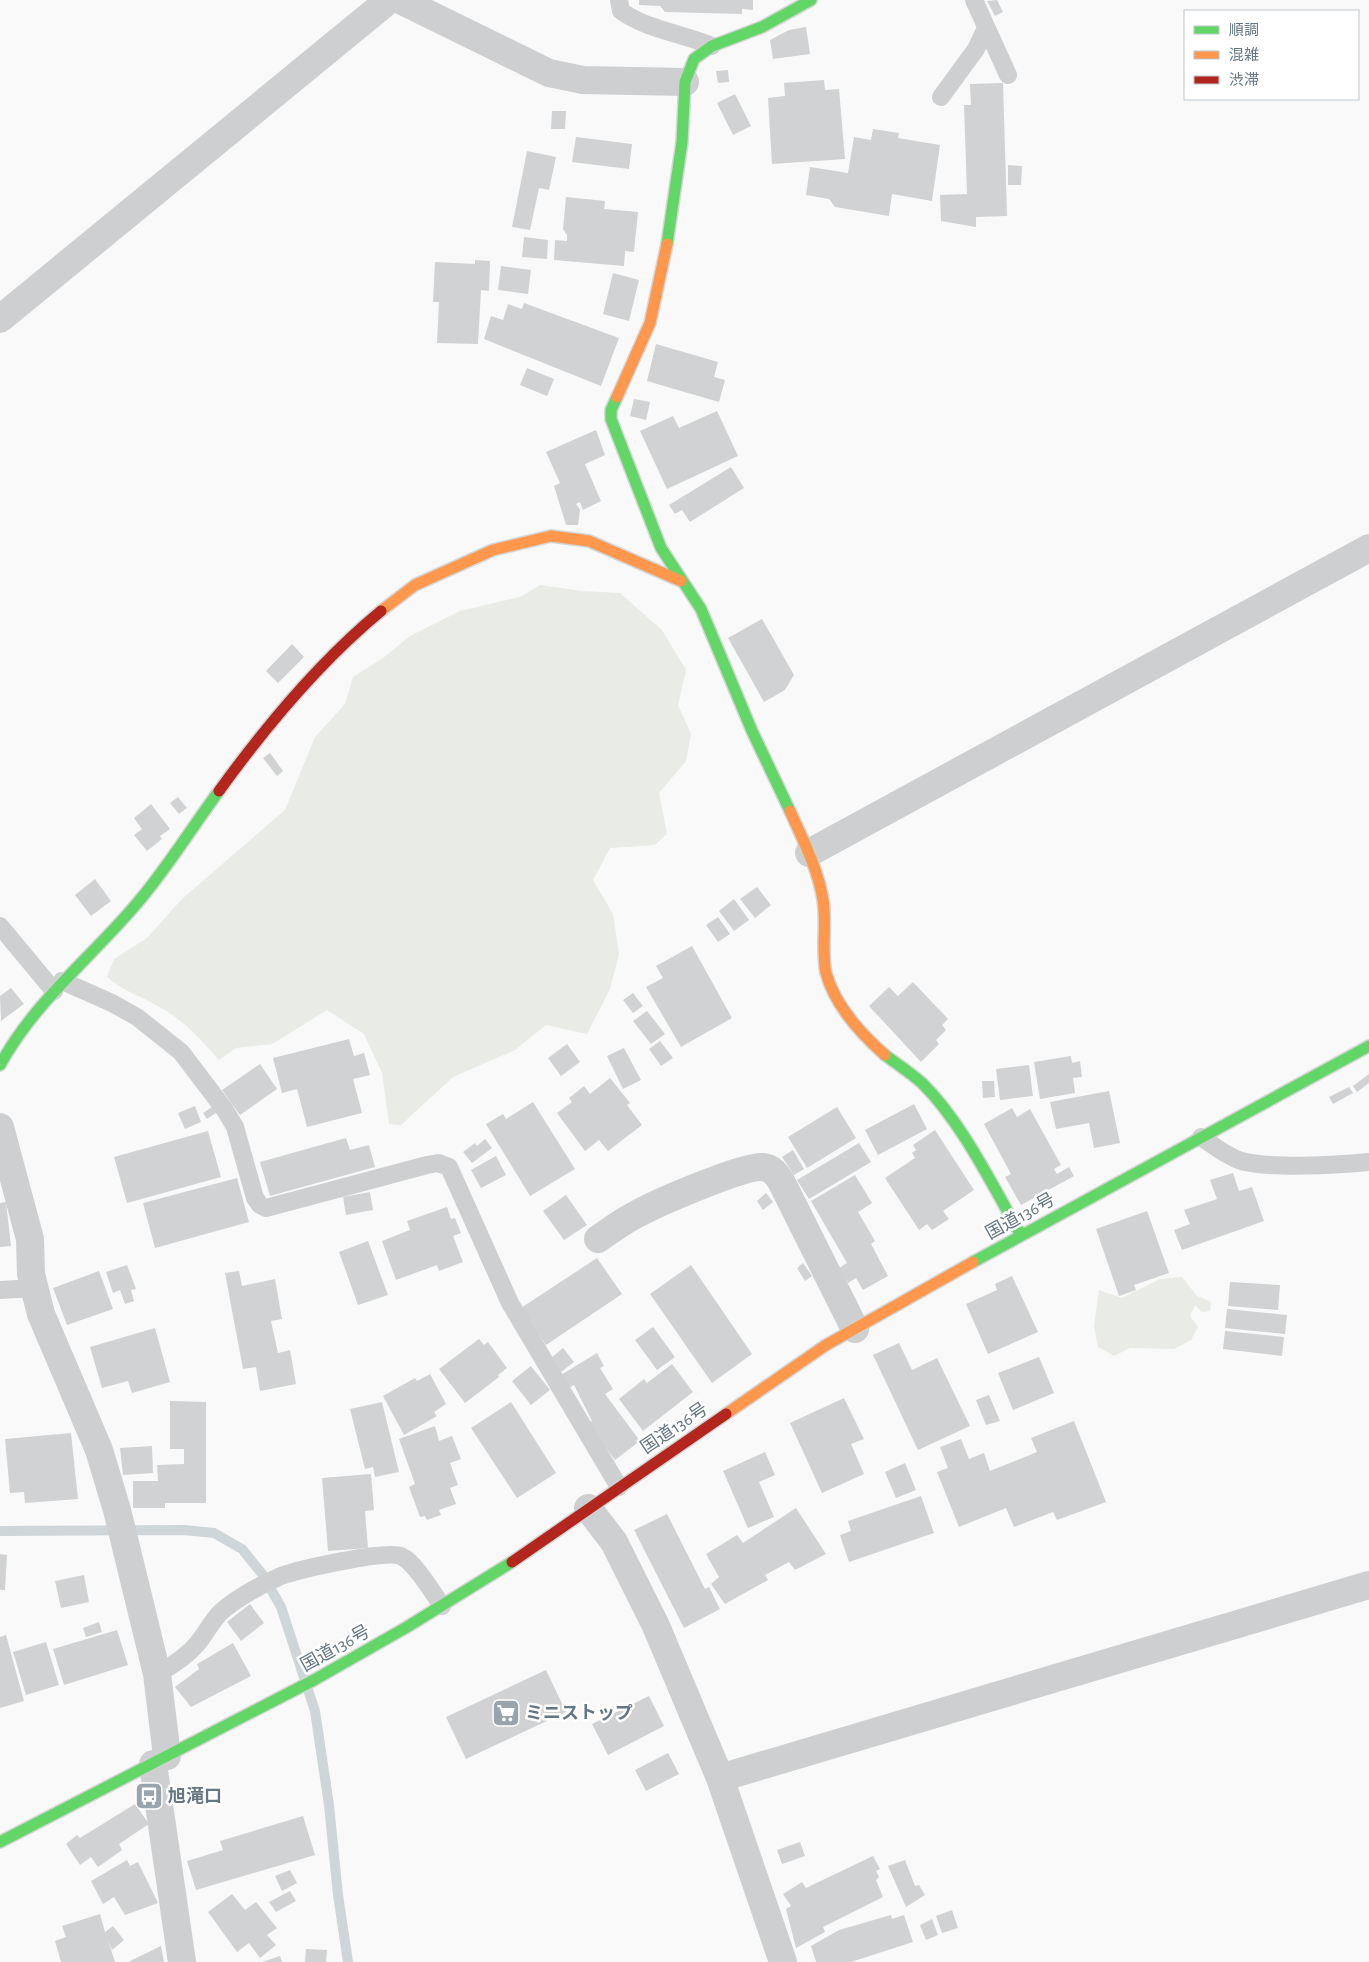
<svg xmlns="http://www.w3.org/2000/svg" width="1369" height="1962" font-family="'Alegreya Sans','Noto Sans JP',sans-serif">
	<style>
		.green { fill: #e8ebe6 }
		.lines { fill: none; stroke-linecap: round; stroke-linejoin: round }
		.stream { stroke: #ced6d9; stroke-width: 10 }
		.building { fill: #d0d2d3 }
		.fast-casing { stroke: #d5d6d7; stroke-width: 14 }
		.slow-casing { stroke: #d5d6d7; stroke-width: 14 }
		.jam-casing { stroke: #d5d6d7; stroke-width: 14 }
		.lane { stroke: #cecfd0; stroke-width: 18 }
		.street { stroke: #cecfd0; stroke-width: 28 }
		.fast { stroke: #63d668; stroke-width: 11 }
		.slow { stroke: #ff974d; stroke-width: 11 }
		.jam { stroke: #b3261e; stroke-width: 11 }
		.labels { text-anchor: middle; stroke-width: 5; stroke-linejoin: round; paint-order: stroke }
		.street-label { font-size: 18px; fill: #657683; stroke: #fff }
		.poi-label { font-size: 18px; font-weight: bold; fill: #657683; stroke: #fff; text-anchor: start }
	</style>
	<rect width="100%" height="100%" fill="#f9f9f9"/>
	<!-- green -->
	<path class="green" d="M540 585 582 591 620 593 662 630 686 670 678 705 691 734 686 761 659 793 667 834 655 845 610 848 593 880 613 914 619 954 610 989 587 1034 546 1025 515 1050 453 1077 401 1125 389 1124 382 1073 364 1034 327 1010 272 1044 236 1048 219 1060C201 1040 185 1021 161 1008 142 996 124 992 107 977L114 959 147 938 182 899 285 810 315 737 345 704 353 677 383 658 410 636 460 611 520 597Z
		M1182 1277 1197 1296 1211 1302 1210 1311 1202 1312 1195 1305 1190 1316 1198 1327 1191 1340 1174 1349 1130 1348 1114 1356 1098 1347 1094 1326 1099 1290 1122 1298 1160 1279Z"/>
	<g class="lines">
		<!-- stream -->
		<path class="stream" d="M0 1531 184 1530 214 1533 242 1549 263 1575 281 1607 315 1711 329 1805 338 1895 348 1962"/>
	</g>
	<!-- building -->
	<path class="building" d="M639 0H753V10L742 9V14L665 12 660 6 639 5Z
		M997 0 1003 12 995 16 987 1Z
		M806 27 810 54 773 59 770 40 789 30Z
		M728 70 729 82 718 83 716 71Z
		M824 80 825 90 839 89 845 159 772 164 768 98 785 96 784 83Z
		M1003 83 1007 216 976 217V227L941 221 940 195 967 194 964 105H971L970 84Z
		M735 94 751 126 733 135 717 103Z
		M552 111H566L565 129H551Z
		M873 129 899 133 898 138 940 145 932 201 892 194 889 216 835 207 829 199 806 195 810 167 848 173 854 137 871 140Z
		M576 137 632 144 629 169 572 162Z
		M527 151 556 157 549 190 539 188 530 230 512 227Z
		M1008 165 1022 166 1021 185H1008Z
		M566 197 605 201 604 209 638 212 634 252 625 251 624 266 554 260 555 240 567 241V235L563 229Z
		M524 237 548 240 547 259 522 257Z
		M475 260 490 261 489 291 481 290 478 344 437 343 439 302H433L435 262 475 264Z
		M501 266 531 270 528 294 498 290Z
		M613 273 639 280 629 321 603 314Z
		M524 303 619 338 601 386 484 339 491 316 503 320 508 304 522 309Z
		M656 344 718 362 714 377 725 380 719 402 647 381Z
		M527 368 554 379 547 396 520 385Z
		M634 399 650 402 646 420 630 416Z
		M717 411 738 456 667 489 640 431 673 416 679 428Z
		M596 430 605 455 585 464 601 501 583 510 580 502 576 504 580 510 578 525H566L554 486 560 483 546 452Z
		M731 467 744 488 690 522 682 510 675 514 669 505Z
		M762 619 794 675 785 690 764 702 728 638Z
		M292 644 304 657 278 683 266 671Z
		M270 753 283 771 277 776 263 758Z
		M178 797 187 808 179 814 170 803Z
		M151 804 170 829 160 836 162 839 147 851 134 835 142 829 134 818Z
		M95 879 111 901 91 916 75 895Z
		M757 887 771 905 755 918 740 899Z
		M734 899 749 920 734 931 719 911Z
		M718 917 730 934 718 942 706 925Z
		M692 946 732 1018 681 1047 646 987 663 978 656 966Z
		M913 982 948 1019 942 1025 946 1030 936 1040 939 1044 921 1062 869 1006 889 987 898 996Z
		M11 988 24 1004 1 1021 0 996Z
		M633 993 643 1006 633 1013 623 1000Z
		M647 1011 665 1034 651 1044 633 1021Z
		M349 1039 354 1056 364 1053 370 1075 353 1079 362 1113 307 1127 297 1089 282 1093 273 1058Z
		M660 1041 673 1058 661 1066 649 1049Z
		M567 1044 580 1062 561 1076 548 1058Z
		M624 1048 641 1080 623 1089 607 1056Z
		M1071 1056 1072 1063 1080 1061 1082 1077 1073 1078 1075 1093 1040 1099 1034 1062Z
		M260 1064 277 1089 240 1115 222 1090Z
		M1029 1065 1033 1096 1000 1100 996 1069Z
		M1369 1074V1083L1357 1092 1353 1086Z
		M610 1078 630 1103 627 1105 642 1125 608 1151 599 1140 585 1151 557 1113 572 1102 569 1098 584 1086 590 1094Z
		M982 1081H994L995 1097 983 1098Z
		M1349 1087 1353 1093 1333 1104 1329 1097Z
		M1109 1091 1120 1143 1094 1148 1089 1123 1056 1129 1050 1102Z
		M533 1102 575 1169 530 1196 486 1124 503 1114 506 1119Z
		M914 1104 927 1129 878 1155 865 1130Z
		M195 1106 201 1122 185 1129 178 1113Z
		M212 1107 216 1113 207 1119 203 1113Z
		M837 1107 856 1138 807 1168 788 1137Z
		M1012 1108 1017 1117 1030 1109 1061 1165 1054 1169 1057 1174 1069 1167 1074 1176 1021 1205 1005 1177 1011 1174 984 1124Z
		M935 1130 974 1190 943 1211 949 1219 932 1230 927 1224 919 1230 885 1178 915 1158 912 1153 916 1150 913 1145Z
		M208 1131 221 1177 127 1203 114 1157Z
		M346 1138 350 1150 369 1145 375 1167 270 1196 260 1162Z
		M485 1139 492 1148 472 1163 463 1152 475 1143 477 1146Z
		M859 1143 871 1162 809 1199 797 1180Z
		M793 1150 804 1169 794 1175 782 1157Z
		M496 1156 506 1175 481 1188 471 1170Z
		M1233 1173 1239 1191 1252 1187 1264 1221 1182 1250 1174 1230 1190 1224 1184 1210 1217 1199 1210 1180Z
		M855 1175 872 1203 858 1212 875 1241 871 1244 888 1276 863 1290 856 1278 848 1283 839 1268 847 1263 811 1201Z
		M237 1178 249 1222 155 1248 143 1203Z
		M370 1192 373 1210 346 1215 343 1197Z
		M766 1193 773 1202 763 1210 757 1201Z
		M566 1195 587 1225 564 1240 543 1211Z
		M6 1202 11 1246 0 1247V1203Z
		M447 1207 451 1219 455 1218 461 1233 453 1236 463 1262 439 1271 437 1265 396 1280 382 1241 410 1230 407 1221Z
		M1147 1211 1169 1273 1134 1285 1136 1290 1119 1296 1096 1229Z
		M368 1241 388 1295 358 1305 339 1252Z
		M597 1258 622 1294 546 1345 521 1308Z
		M803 1263 812 1276 805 1281 797 1268Z
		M127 1265 136 1289 131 1290 134 1301 125 1304 120 1290 113 1293 106 1272Z
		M691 1265 752 1354 712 1383 650 1294Z
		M99 1271 113 1309 67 1325 53 1288Z
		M239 1271 242 1286 275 1279 282 1319 271 1321 278 1353 290 1350 296 1384 260 1391 256 1367 243 1369 225 1273Z
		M1012 1276 1038 1332 988 1354 966 1304 997 1290 995 1284Z
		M1230 1282 1280 1285 1278 1310 1228 1306Z
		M1227 1309 1287 1315 1285 1334 1225 1328Z
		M653 1327 675 1357 657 1370 635 1340Z
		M155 1328 170 1382 132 1393 128 1381 102 1388 90 1347Z
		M1225 1331 1284 1337 1282 1356 1223 1349Z
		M479 1339 484 1345 488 1342 507 1368 498 1375 499 1377 465 1403 439 1369Z
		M899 1343 912 1370 937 1358 970 1426 918 1450 873 1355Z
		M563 1348 574 1362 561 1372 551 1358Z
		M597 1353 604 1366 600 1368 613 1389 605 1394 640 1441 615 1460 588 1424 592 1421 574 1385 569 1388 561 1375Z
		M1039 1357 1054 1393 1013 1410 998 1373Z
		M672 1364 693 1392 643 1431 619 1399 644 1379 647 1383Z
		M531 1366 550 1390 531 1405 512 1381Z
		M430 1374 446 1404 434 1412 437 1416 404 1435 383 1396 415 1378 417 1381Z
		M989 1395 1000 1421 986 1425 976 1400Z
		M844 1398 864 1439 851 1444 864 1474 822 1493 790 1423Z
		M170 1401 206 1402V1503H165V1508H133V1481H158L157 1465 184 1464V1449H170Z
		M382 1402 399 1472 375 1477 373 1467 365 1469 350 1409Z
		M511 1402 556 1473 517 1498 471 1428Z
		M1074 1421 1106 1502 1057 1520 1053 1512 1014 1527 1006 1508 959 1527 937 1472 948 1468 940 1447 961 1439 969 1459 984 1453 990 1471 1037 1452 1031 1438Z
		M435 1426 439 1441 452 1436 461 1459 450 1463 458 1485 450 1488 456 1504 439 1510 441 1515 427 1520 425 1516 420 1517 409 1487 415 1484 399 1439Z
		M71 1433 78 1499 25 1503 24 1492 10 1493 5 1439Z
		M152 1446 153 1473 123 1475 120 1448Z
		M765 1452 775 1475 759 1482 774 1517 748 1528 723 1471Z
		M905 1463 916 1490 896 1498 885 1472Z
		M371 1474 374 1510 365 1511 368 1548 328 1551 322 1478Z
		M921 1496 934 1533 849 1562 840 1535 851 1531 848 1521Z
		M796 1508 826 1554 795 1570 789 1562 765 1575 768 1580 725 1604 711 1584 719 1577 706 1554 737 1535 743 1543Z
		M667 1514 705 1589 709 1587 720 1609 684 1628 634 1530Z
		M0 1554 7 1555 5 1590H0Z
		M84 1575 89 1602 61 1608 55 1581Z
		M250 1604 264 1623 241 1641 227 1622Z
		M99 1622 102 1632 86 1637 83 1628Z
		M117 1630 128 1665 64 1685 53 1649Z
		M6 1635 24 1701 0 1708V1637Z
		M46 1642 59 1685 26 1695 13 1652Z
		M233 1643 251 1676 191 1707 175 1687 199 1669 197 1664Z
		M546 1670 566 1712 466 1759 446 1717Z
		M649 1696 664 1726 608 1755 592 1724Z
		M668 1753 679 1774 646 1791 635 1770Z
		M135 1804 149 1824 119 1844 122 1850 98 1867 91 1857 80 1865 66 1844 77 1835 80 1838Z
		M303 1816 315 1855 196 1890 187 1861 223 1850 220 1841Z
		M800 1842 805 1856 782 1864 777 1850Z
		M873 1856 880 1869 876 1871 879 1877 876 1880 883 1897 823 1927 825 1932 796 1948 786 1909 791 1906 783 1894 802 1882 806 1888Z
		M127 1860 130 1866 138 1862 158 1903 125 1915 114 1897 103 1904 91 1881Z
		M905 1860 915 1886 919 1885 925 1895 906 1907 888 1866Z
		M290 1870 297 1883 282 1891 275 1876Z
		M290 1891 296 1901 276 1912 269 1902Z
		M232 1894 245 1910 256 1902 277 1928 267 1935 276 1945 260 1958 249 1943 237 1952 208 1912Z
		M952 1910 958 1928 942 1933 936 1916Z
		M100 1914 105 1932 113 1926 124 1940 112 1950 108 1940 115 1962H61L55 1941 66 1937 62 1926Z
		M891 1915 892 1919 904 1915 913 1942 851 1962H816L811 1946 839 1930Z
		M932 1919 938 1935 926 1940 920 1925Z
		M161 1946 164 1962H128Z
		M306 1949 327 1950 326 1962H305Z
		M280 1956 282 1962H262Z"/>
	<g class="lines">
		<!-- fast casing -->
		<g class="fast-casing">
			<path id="fast" d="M667 244 682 142 685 82 694 59 712 46 762 27 811 0
				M617 397 611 410V419L661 548 701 609 752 731 790 811
				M885 1055C897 1064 911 1073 922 1083 962 1122 993 1187 1021 1235
				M0 1065C34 1003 87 961 133 908 165 872 190 830 219 791
				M973 1262 1369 1046
				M0 1842 314 1680 407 1627 512 1562"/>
		</g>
		<!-- slow casing -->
		<g class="slow-casing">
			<path id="slow" d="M617 397 650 323 667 244
				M381 611 415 585 493 550 551 536 589 541 681 581
				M790 811C803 840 818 869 823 900 827 924 821 950 826 973 835 1006 860 1033 885 1055
				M726 1414 826 1345 973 1262"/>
		</g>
		<!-- jam casing -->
		<g class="jam-casing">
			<path id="jam" d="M219 791C266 726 318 663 381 611
				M512 1562 726 1414"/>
		</g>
		<!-- lane -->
		<path class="lane" d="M619 0 621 11C648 30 682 33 712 46
			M974 0 1008 75
			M941 97 976 49 986 28
			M0 926 54 991
			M62 981 112 1003 137 1017 181 1052 225 1110 235 1127 255 1198 260 1205 266 1208 427 1165 438 1163 449 1167 510 1303 619 1487
			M1201 1137C1214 1146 1226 1156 1241 1161 1272 1169 1336 1165 1369 1162
			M0 1290 34 1288
			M157 1674C172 1666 186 1657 197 1644 206 1634 211 1621 222 1611 237 1598 262 1584 281 1576 300 1569 385 1550 401 1556 416 1563 432 1592 442 1606"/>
		<!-- street -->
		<path class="street" d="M400 0 549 73 583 80 685 82
			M0 319 389 0
			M809 853 1369 548
			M0 1127 30 1239 31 1274 41 1314 99 1450 117 1510 157 1674 167 1756
			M598 1239C611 1230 623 1221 637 1214 657 1203 744 1165 763 1167 772 1168 776 1174 781 1181L855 1329
			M588 1508 614 1542 656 1626 720 1778 783 1962
			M153 1764 182 1962
			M720 1778 1369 1585"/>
		<!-- fast -->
		<use href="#fast" class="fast"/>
		<!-- slow -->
		<use href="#slow" class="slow"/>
		<!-- jam -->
		<use href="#jam" class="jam"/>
	</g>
	<!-- icons -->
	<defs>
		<g id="supermarket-square" transform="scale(1.4375)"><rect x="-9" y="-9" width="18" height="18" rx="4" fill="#99a4ac" stroke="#fff"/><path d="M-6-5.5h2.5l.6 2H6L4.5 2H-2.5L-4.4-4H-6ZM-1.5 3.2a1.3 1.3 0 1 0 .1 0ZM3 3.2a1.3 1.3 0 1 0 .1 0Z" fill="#fff"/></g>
		<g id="bus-square" transform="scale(1.4375)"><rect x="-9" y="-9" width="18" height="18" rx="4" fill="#99a4ac" stroke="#fff"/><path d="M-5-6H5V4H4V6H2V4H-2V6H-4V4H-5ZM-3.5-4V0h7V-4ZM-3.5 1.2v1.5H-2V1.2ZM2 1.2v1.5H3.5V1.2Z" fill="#fff"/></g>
	</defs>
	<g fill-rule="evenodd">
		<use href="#supermarket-square" x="506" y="1713"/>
		<use href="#bus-square" x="149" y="1796"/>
	</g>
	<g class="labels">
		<!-- street labels -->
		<g class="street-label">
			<text transform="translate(1020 1216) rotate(-29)" y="6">国道136号</text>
			<text transform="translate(674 1428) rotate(-34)" y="6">国道136号</text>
			<text transform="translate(335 1648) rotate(-29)" y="6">国道136号</text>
		</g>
		<!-- poi labels -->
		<g class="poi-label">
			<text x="525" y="1719">ミニストップ</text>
			<text x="168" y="1802">旭滝口</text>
		</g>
	</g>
	<!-- legend -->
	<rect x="1184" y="10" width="175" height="90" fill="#ffffff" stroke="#c1c8cd"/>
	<rect x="1194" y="26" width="25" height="8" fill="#63d668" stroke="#c1c8cd"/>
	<text x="1229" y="35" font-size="15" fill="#657683">順調</text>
	<rect x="1194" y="51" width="25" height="8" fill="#ff974d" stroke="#c1c8cd"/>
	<text x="1229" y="60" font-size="15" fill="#657683">混雑</text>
	<rect x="1194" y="76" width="25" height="8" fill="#b3261e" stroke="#c1c8cd"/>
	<text x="1229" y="85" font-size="15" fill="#657683">渋滞</text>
</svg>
